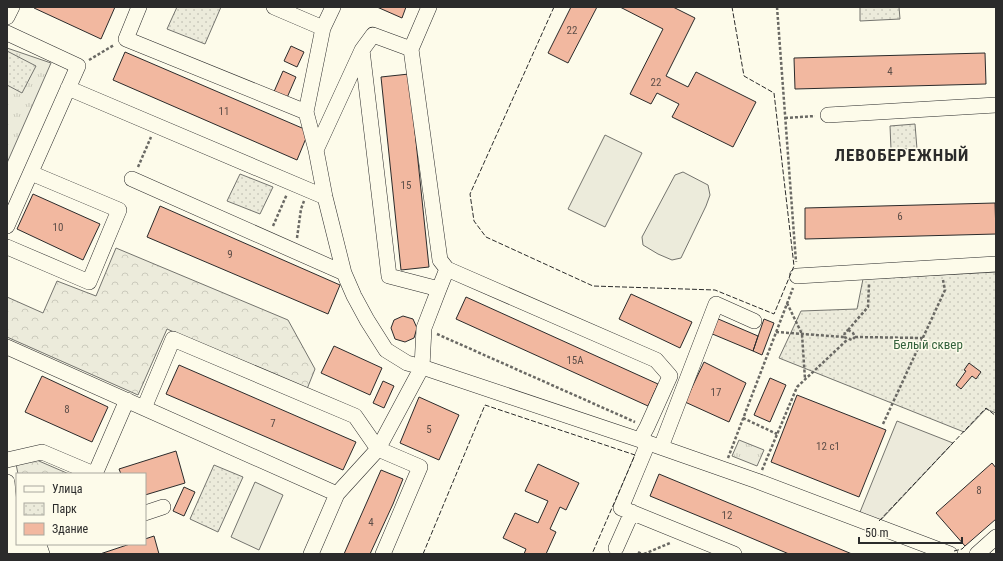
<svg xmlns="http://www.w3.org/2000/svg" width="1003" height="561" font-family="'Roboto Condensed',sans-serif">
	<style>
		.grass { fill: url(#grass-tufts); stroke: #74746e }
		.forest { fill: url(#forest-crowns); stroke: #74746e }
		.park { fill: url(#park-dots); stroke: #74746e }
		.pitch { fill: #ecebdb; stroke: #74746e }
		.parking { fill: #eceadb; stroke: #74746e }
		.building { fill: #f2b8a0; stroke: #2b2b2b }
		.lines { fill: none; stroke-linecap: round; stroke-linejoin: round }
		.minor-casing { stroke: #2b2b2b; stroke-width: 16 }
		.path { stroke: #6a6964; stroke-width: 2.5; stroke-dasharray: 3 2; stroke-linecap: butt }
		.minor { stroke: #fdfbea; stroke-width: 15 }
		.fence { stroke: #2b2b2b; stroke-width: 1; stroke-dasharray: 5 2; stroke-linecap: butt }
		.labels { text-anchor: middle; stroke-width: 3; stroke-linejoin: round; paint-order: stroke }
		.number-label { font-size: 11px; fill: #5d4e48 }
		.park-label { font-size: 13px; fill: #34623c; stroke: #fdfbea }
		.district-label { font-size: 17px; font-weight: bold; letter-spacing: 1px; fill: #2b2b2b; stroke: #fdfbea }
	</style>
	<defs>
		<pattern id="grass-tufts" width="24" height="20" patternUnits="userSpaceOnUse"><rect width="24" height="20" fill="#ecebdb"/><path d="M3 7l-1-3M5 7V3M7 7l1-3M15 17l-1-3M17 17v-4M19 17l1-3" fill="none" stroke="#cbcabc"/></pattern>
		<pattern id="forest-crowns" width="20" height="18" patternUnits="userSpaceOnUse"><rect width="20" height="18" fill="#ecebdb"/><path d="M2 6a3 3 0 1 1 6 0M12 15a3 3 0 1 1 6 0" fill="none" stroke="#cbcabc"/></pattern>
		<pattern id="park-dots" width="8" height="8" patternUnits="userSpaceOnUse"><rect width="8" height="8" fill="#ecebdb"/><path d="M2 2h.1M6 6h.1" fill="none" stroke="#cbcabc" stroke-width="1.8" stroke-linecap="round"/></pattern>
	</defs>
	<rect width="100%" height="100%" fill="#fdfbea"/>
	<!-- grass -->
	<path class="grass" d="M7 48 51 63 7 163Z
		M739 440 764 450 757 466 732 456Z"/>
	<!-- forest -->
	<path class="forest" d="M116 248 288 320 315 369 307 389 167 329 138 395 7 337V297L43 313 57 281 96 296Z
		M32 458 69 474H18L16 464Z"/>
	<!-- park -->
	<path class="park" d="M177 7H221L205 44 167 29Z
		M860 7H899L900 19 860 21Z
		M7 51 36 66 22 93 7 85Z
		M915 124 917 149H891L890 126Z
		M240 174 273 187 260 214 227 201Z
		M996 272V413L986 409 964 432 779 358 801 311 857 309 863 279Z
		M214 465 243 477 218 532 190 519Z"/>
	<!-- pitch -->
	<path class="pitch" d="M605 135 642 153 605 227 568 209Z
		M683 172 708 185 710 195 706 206 681 258 672 260 658 254 643 245 642 237 675 175Z
		M255 482 283 495 259 550 231 537Z"/>
	<!-- parking -->
	<path class="parking" d="M897 421 953 443 878 523 858 517Z"/>
	<!-- building -->
	<path class="building" d="M35 7H115L101 39 34 8Z
		M377 7H406L402 18Z
		M571 7H597L568 63 548 53Z
		M620 7H673L695 18 666 76 688 87 696 72 756 102 733 147 672 117 679 104 657 93 651 104 630 94 663 29Z
		M291 46 304 52 297 67 284 61Z
		M125 52 309 131 297 160 113 80Z
		M985 53 986 84 795 89 794 58Z
		M283 71 296 77 286 100 273 94Z
		M409 74 429 267 401 270 381 77Z
		M33 194 100 224 83 260 17 229Z
		M995 203 996 234 805 239V208Z
		M160 206 340 285 328 314 147 237Z
		M631 294 692 322 680 348 619 319Z
		M466 297 658 384 648 406 456 319Z
		M403 316 413 319 417 328 414 338 405 342 395 339 391 328 394 320Z
		M716 318 758 336 753 351 710 333Z
		M764 319 774 323 762 355 753 351Z
		M334 346 382 368 370 395 321 373Z
		M704 362 746 383 729 422 685 402Z
		M969 363 981 372 976 379 972 376 961 389 956 385 966 371 964 370Z
		M179 365 356 442 343 470 166 394Z
		M42 376 108 407 92 442 25 412Z
		M770 378 786 385 770 422 754 415Z
		M383 381 394 386 384 408 373 403Z
		M797 395 886 430 859 497 771 462Z
		M419 397 459 415 439 460 400 443Z
		M176 451 185 483 145 495V474H121L119 469Z
		M992 463 996 468V519L965 546 936 513Z
		M538 464 579 483 566 510 560 507 550 529 556 532 546 554H524L526 549 503 538 515 513 538 523 548 501 525 491Z
		M381 470 403 479 393 504 370 554H344Z
		M659 474 852 554H789L718 524 650 496Z
		M184 487 195 492 184 516 173 511Z
		M154 536 159 554H100L130 544H145V539Z"/>
	<g class="lines">
		<!-- minor casing -->
		<g class="minor-casing">
			<path id="minor" d="M139 7 126 39 306 112
				M274 7 323 28
				M7 17 12 7
				M7 33 78 66 7 226
				M411 49 440 260 447 269 656 360 670 376 647 427 640 440
				M362 50 389 276 439 289
				M68 88 325 197
				M828 115 996 105
				M316 150 362 50 373 35 411 49 429 7
				M132 179 344 273
				M7 247 89 282 119 210 31 173
				M447 269 439 289 424 328 422 367 640 440 757 481 950 554
				M797 276 996 264
				M7 347 337 494
				M144 408 173 339 355 416 378 449 420 467 383 554
				M648 443 621 508 734 554
				M661 447 716 304 754 321
				M7 460 42 452 94 474
				M95 474 127 400
				M7 482 14 554
				M145 513 163 507
				M616 548 632 512
				M14 552 39 545 42 554
				M311 554 337 494 378 449 422 367 407 363 386 350 367 320 354 296 344 273 325 197 316 150 306 112 323 28 333 7
				M977 554 996 537"/>
		</g>
		<!-- path -->
		<path class="path" d="M777 7 796 262
			M89 60 114 45
			M785 118 815 116
			M138 167 151 137
			M273 226 287 194
			M297 238 301 209 304 201
			M787 303 802 334 805 379
			M848 330 868 307 869 284
			M848 330 853 333 855 337 852 340 844 337 845 332Z
			M776 332 844 337
			M437 334 635 422
			M855 337 923 338
			M743 418 777 434
			M883 424 945 290 943 280
			M728 458 793 288
			M762 470 797 387 848 339
			M638 552 642 554
			M644 554 670 543"/>
		<!-- minor -->
		<use href="#minor" class="minor"/>
		<!-- fence -->
		<path class="fence" d="M554 7 470 194 474 221 486 237 593 286 715 290 774 314 794 266 774 93 744 76 732 7
			M879 521 986 408 996 416
			M954 551 962 549 965 546
			M423 554 485 405 635 455 592 554"/>
	</g>
	<g class="labels">
		<!-- number labels -->
		<g class="number-label">
			<text x="572" y="34">22</text>
			<text x="890" y="75">4</text>
			<text x="656" y="86">22</text>
			<text x="224" y="115">11</text>
			<text x="406" y="189">15</text>
			<text x="900" y="220">6</text>
			<text x="58" y="231">10</text>
			<text x="230" y="258">9</text>
			<text x="575" y="364">15А</text>
			<text x="716" y="396">17</text>
			<text x="67" y="413">8</text>
			<text x="273" y="427">7</text>
			<text x="429" y="433">5</text>
			<text x="828" y="450">12 с1</text>
			<text x="979" y="494">8</text>
			<text x="727" y="519">12</text>
			<text x="371" y="526">4</text>
		</g>
		<!-- park labels -->
		<g class="park-label">
			<text x="928" y="349">Белый сквер</text>
		</g>
		<!-- district labels -->
		<g class="district-label">
			<text x="902" y="161">ЛЕВОБЕРЕЖНЫЙ</text>
		</g>
	</g>
	<!-- border -->
	<rect width="1003" height="561" fill="none" stroke="#2b2b2b" stroke-width="16"/>
	<!-- legend -->
	<rect x="16" y="473" width="130" height="72" fill="#fdfbea" stroke="#a9a89e"/>
	<rect x="24" y="486" width="20" height="6" fill="#fdfbea" stroke="#a9a89e"/>
	<text x="52" y="493" font-size="12" fill="#2b2b2b">Улица</text>
	<rect x="24" y="503" width="20" height="12" fill="url(#park-dots)" stroke="#a9a89e"/>
	<text x="52" y="513" font-size="12" fill="#2b2b2b">Парк</text>
	<rect x="24" y="523" width="20" height="12" fill="#f2b8a0" stroke="#a9a89e"/>
	<text x="52" y="533" font-size="12" fill="#2b2b2b">Здание</text>
	<!-- scale -->
	<path d="M859 537v6h103v-6" fill="none" stroke="#2b2b2b" stroke-width="2"/>
	<text x="865" y="537" font-size="12" fill="#2b2b2b" stroke="#fdfbea" stroke-width="3" paint-order="stroke">50 m</text>
</svg>
